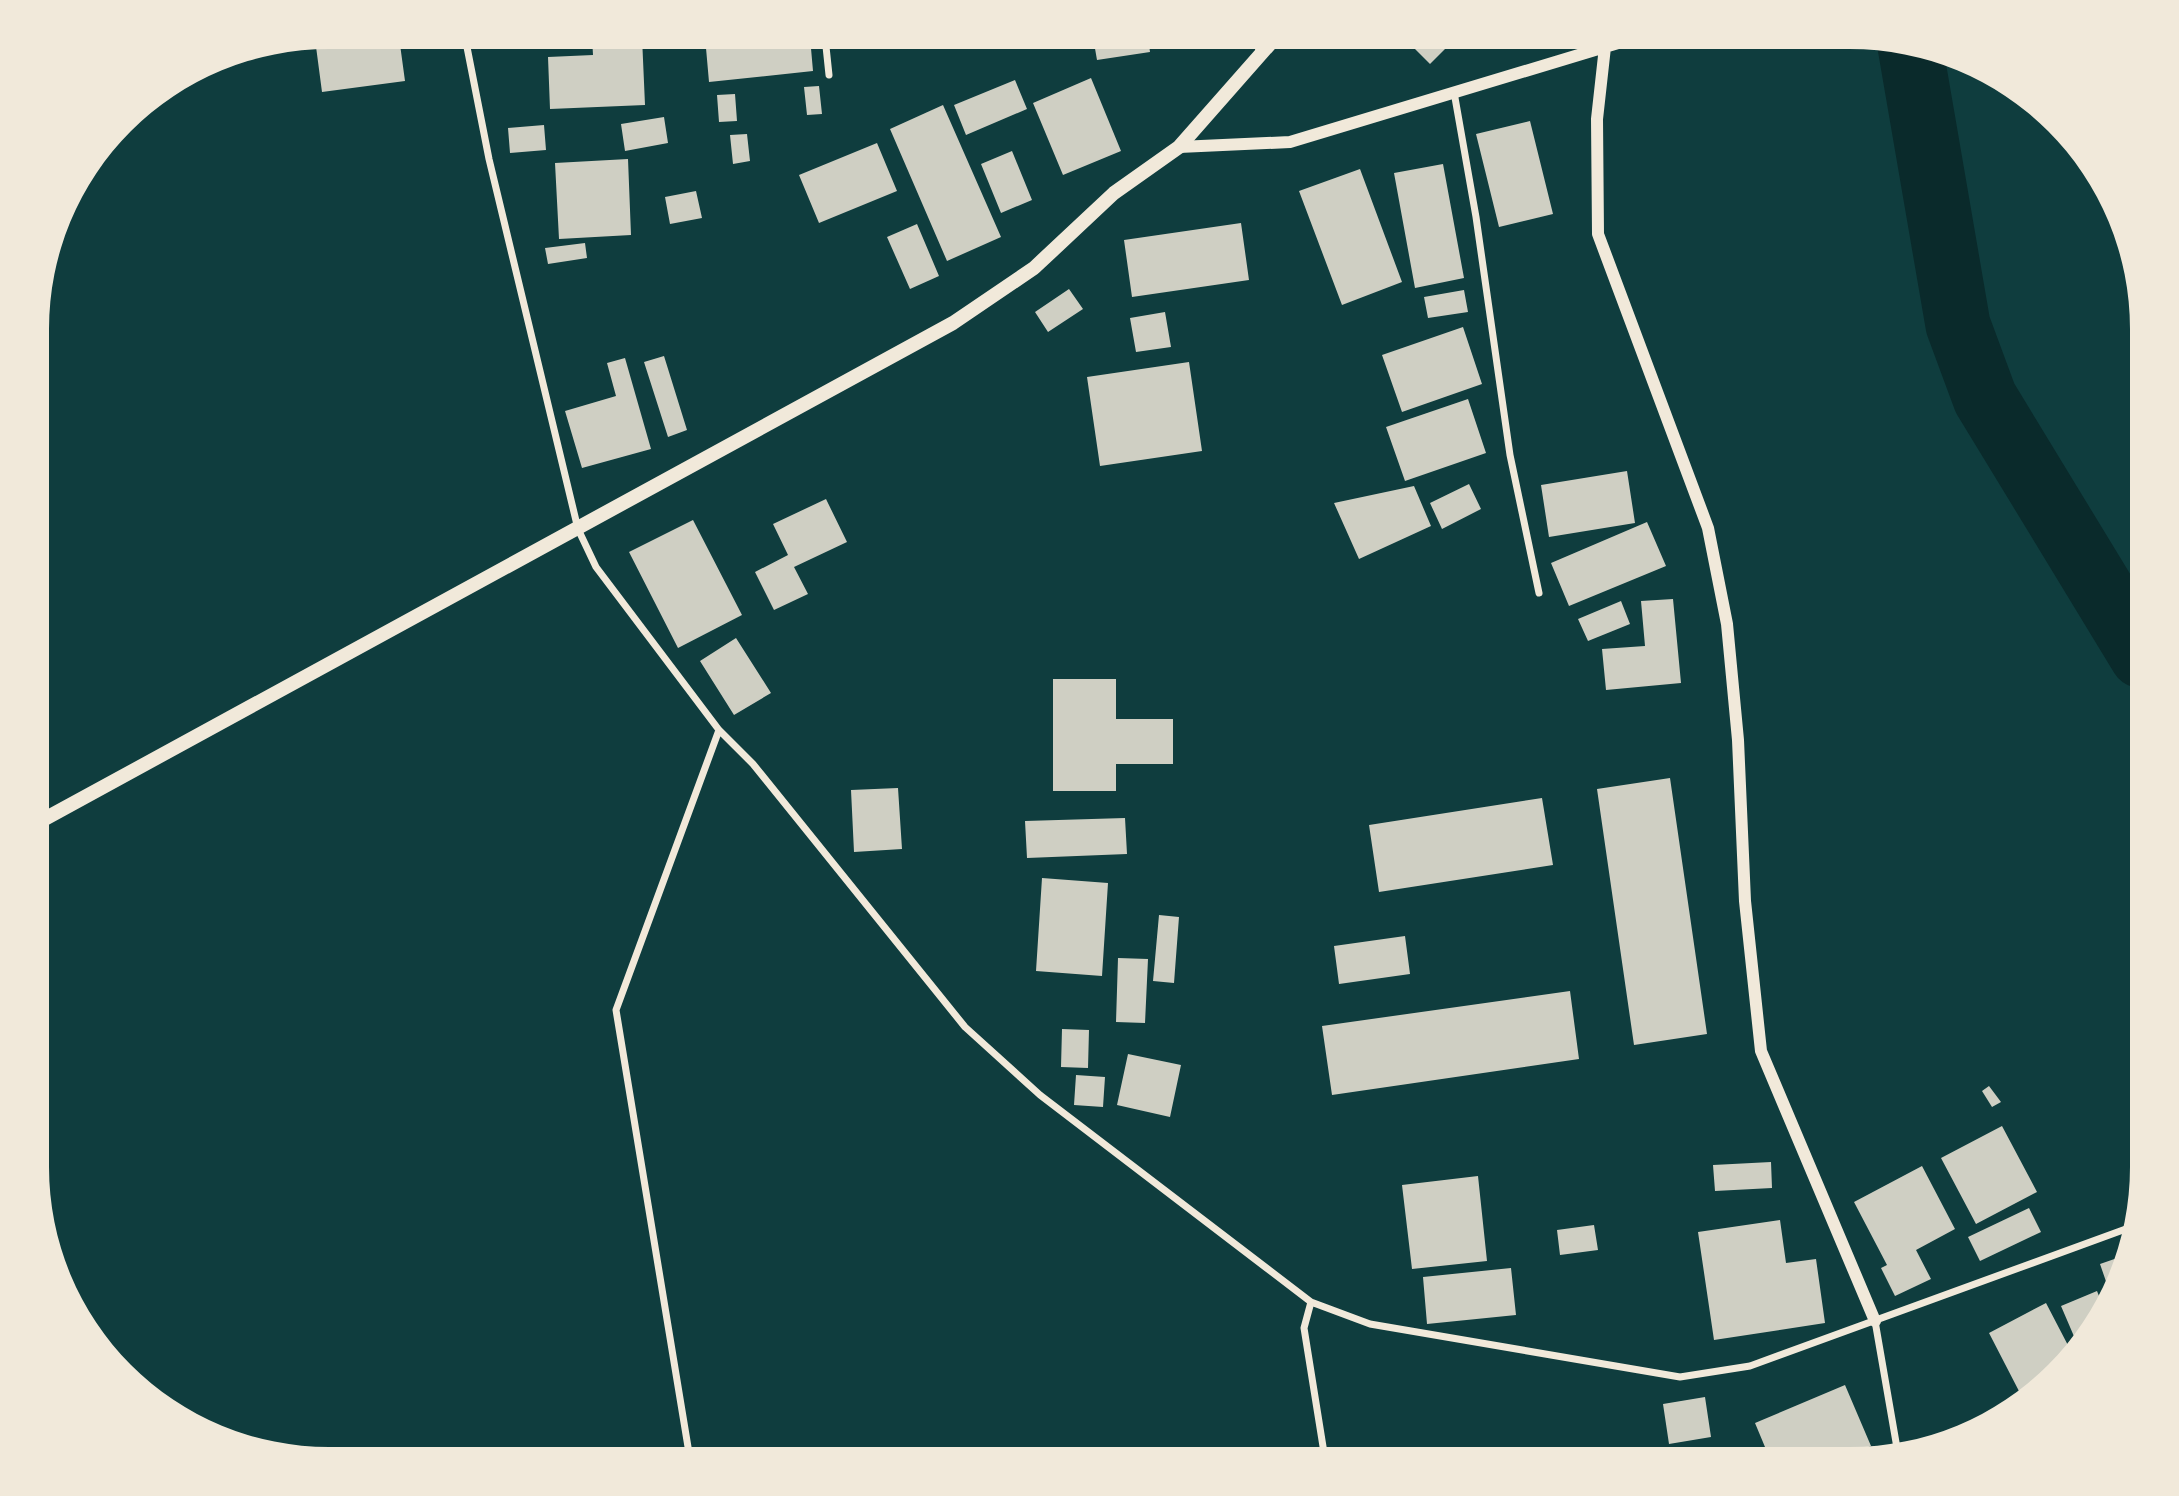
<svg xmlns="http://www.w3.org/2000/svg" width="2179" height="1496" font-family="Jost,sans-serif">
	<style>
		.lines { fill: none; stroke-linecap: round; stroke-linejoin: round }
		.river { stroke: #0a2a2b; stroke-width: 65 }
		.building { fill: #cfcfc3 }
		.minor { stroke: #f1e9da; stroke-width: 7 }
		.tertiary { stroke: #f1e9da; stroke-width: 12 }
		.secondary { stroke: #f1e9da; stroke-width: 14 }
	</style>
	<rect width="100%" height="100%" fill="#0f3d3e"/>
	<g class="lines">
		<!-- river -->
		<path class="river" d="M1910 46 1958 325 1985 398 2142 656"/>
	</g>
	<!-- building -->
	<path class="building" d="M329 37H399L405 81 322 92 315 39Z
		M592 37H642L645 105 550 109 548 57 593 55Z
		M810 37 813 71 709 82 706 48Z
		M1093 37H1148L1150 52 1097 60Z
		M1403 37H1457L1430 64Z
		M1091 78 1121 151 1063 175 1033 103Z
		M1015 80 1027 109 966 135 954 105Z
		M819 86 822 114 807 115 804 87Z
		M735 94 737 121 719 122 717 95Z
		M943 105 1001 237 947 261 890 129Z
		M664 117 668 143 625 151 621 124Z
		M1530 121 1553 214 1499 227 1476 134Z
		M544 125 546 150 510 153 508 128Z
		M747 134 750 161 733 164 730 135Z
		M877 143 897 191 819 223 799 175Z
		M1012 151 1032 200 1001 213 981 164Z
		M628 159 631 235 559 239 555 163Z
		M1443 164 1464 278 1415 288 1394 173Z
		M1360 169 1402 282 1342 305 1299 191Z
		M696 191 702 218 670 224 665 197Z
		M1241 223 1249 280 1132 297 1124 240Z
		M917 224 939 276 910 289 887 237Z
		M585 243 587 258 548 264 545 248Z
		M1069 289 1083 309 1048 332 1035 312Z
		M1464 290 1468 312 1428 318 1424 297Z
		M1165 312 1171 347 1136 352 1130 318Z
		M1463 327 1482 384 1402 412 1382 355Z
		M664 356 687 430 668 437 644 362Z
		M625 358 651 449 582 468 565 411 616 396 607 363Z
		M1189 362 1202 451 1100 466 1087 377Z
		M1468 399 1486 453 1405 481 1386 427Z
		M1627 471 1635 523 1549 537 1541 485Z
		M1469 484 1481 509 1442 529 1430 503Z
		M1414 486 1431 526 1359 559 1334 503Z
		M826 499 847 542 794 567 808 594 774 610 755 572 788 555 773 524Z
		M693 520 742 615 678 648 629 552Z
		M1647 522 1666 566 1569 606 1551 563Z
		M1673 599 1681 683 1606 690 1602 649 1645 646 1641 601Z
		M1621 601 1630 624 1588 641 1578 619Z
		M736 638 771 693 734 715 700 661Z
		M1053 679H1116V719H1173V764H1116V791H1053Z
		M1670 778 1707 1034 1634 1045 1597 789Z
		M898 788 902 849 854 852 851 790Z
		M1542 798 1553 865 1379 892 1369 825Z
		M1125 818 1127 854 1027 858 1025 821Z
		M1042 878 1108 883 1102 976 1036 971Z
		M1159 915 1179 917 1174 983 1153 981Z
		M1405 936 1410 974 1339 984 1334 946Z
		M1118 958 1148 959 1145 1023 1116 1022Z
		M1570 991 1579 1059 1332 1095 1322 1026Z
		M1062 1029 1089 1030 1088 1068 1061 1067Z
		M1128 1054 1181 1065 1170 1117 1117 1105Z
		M1076 1075 1105 1077 1103 1107 1074 1105Z
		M1989 1086 2001 1102 1992 1107 1982 1091Z
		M2002 1126 2037 1192 1976 1224 1941 1158Z
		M1771 1162 1772 1188 1715 1191 1713 1165Z
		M1922 1166 1955 1229 1916 1250 1931 1279 1895 1296 1881 1268 1887 1265 1854 1202Z
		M1478 1176 1487 1261 1412 1269 1402 1185Z
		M2029 1208 2041 1232 1980 1261 1968 1237Z
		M1780 1220 1786 1263 1816 1259 1825 1323 1714 1340 1698 1232Z
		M1594 1225 1598 1250 1560 1255 1557 1230Z
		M2126 1255 2127 1262 2110 1293 2100 1264Z
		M1511 1268 1516 1315 1427 1324 1423 1277Z
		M2097 1291 2103 1306 2079 1348 2061 1306Z
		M2046 1303 2072 1353 2021 1395 1989 1333Z
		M1845 1385 1871 1446 1838 1459H1770L1755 1423Z
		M1705 1397 1711 1437 1669 1444 1663 1404Z
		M1715 1447 1722 1459H1688Z"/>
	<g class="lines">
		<!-- minor -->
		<path class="minor" d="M465 37 489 159 578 529 596 567 719 730 753 764 965 1027 1040 1095 1311 1302 1370 1324 1680 1377 1750 1366 2134 1226
			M825 37 829 75
			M1256 37 1260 55
			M1454 92 1476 217 1510 455 1539 593
			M1311 1302 1304 1328 1325 1459
			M1875 1321 1897 1448
			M690 1459 616 1010 719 730"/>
		<!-- tertiary -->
		<path class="tertiary" d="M1605 47 1597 119 1598 234 1708 528 1727 624 1738 740 1745 901 1761 1051 1875 1321
			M1179 147 1290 142 1638 37"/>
		<!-- secondary -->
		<path class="secondary" d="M39 822 953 323 1034 268 1114 193 1179 147 1276 37"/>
	</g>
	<!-- crop -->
	<path d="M0 0H2179V1496H0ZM329 49H1850A280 280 0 0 1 2130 329V1167A280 280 0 0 1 1850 1447H329A280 280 0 0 1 49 1167V329A280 280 0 0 1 329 49Z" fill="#f1e9da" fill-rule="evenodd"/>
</svg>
